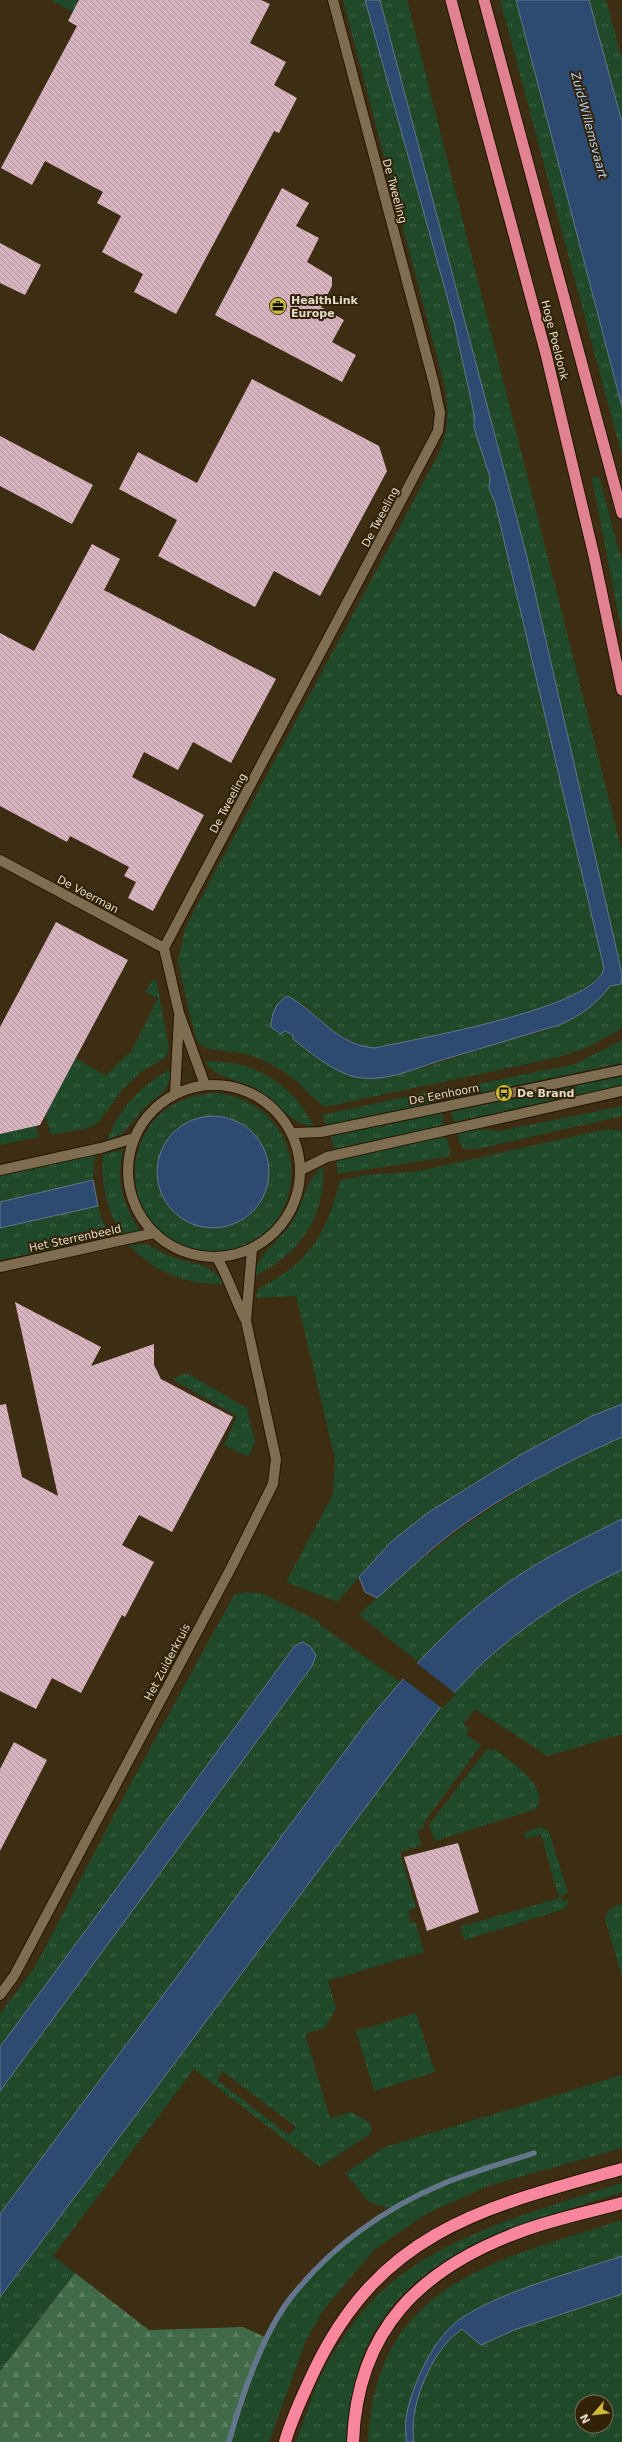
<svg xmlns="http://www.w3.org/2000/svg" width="622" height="2442" font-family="'DejaVu Sans',sans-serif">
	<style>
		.grass { fill: url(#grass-tufts); fill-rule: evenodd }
		.forest { fill: url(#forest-firs) }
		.water { fill: #2d4b70; stroke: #64768b }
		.pier { fill: #3c2d13 }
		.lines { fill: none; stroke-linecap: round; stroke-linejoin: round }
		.stream { stroke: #64768b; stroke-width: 5.5 }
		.building { fill: url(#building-back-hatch) }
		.minor-casing { stroke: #231500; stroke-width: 12 }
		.trunk-casing { stroke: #231500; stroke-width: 13 }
		.motorway-casing { stroke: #231500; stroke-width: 14 }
		.minor { stroke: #7f6d52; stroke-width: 10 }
		.trunk { stroke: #e0828f; stroke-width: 11 }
		.motorway { stroke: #f8879e; stroke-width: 12 }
		.labels { text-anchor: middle; stroke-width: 4; stroke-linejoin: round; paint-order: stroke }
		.street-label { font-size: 11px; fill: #e4dacb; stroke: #322308 }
		.poi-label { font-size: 11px; font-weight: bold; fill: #e4dacb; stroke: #322308; text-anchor: start }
		.water-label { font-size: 12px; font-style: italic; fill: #b0cdf3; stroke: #322308 }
	</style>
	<defs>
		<pattern id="grass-tufts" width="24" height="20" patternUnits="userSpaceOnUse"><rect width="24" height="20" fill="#1f4928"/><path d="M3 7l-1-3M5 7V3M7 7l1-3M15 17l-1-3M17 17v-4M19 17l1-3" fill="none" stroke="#3f6346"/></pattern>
		<pattern id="forest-firs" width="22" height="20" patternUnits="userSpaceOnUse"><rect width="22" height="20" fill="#416b48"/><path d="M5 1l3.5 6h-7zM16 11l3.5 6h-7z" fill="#5c8061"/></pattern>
		<pattern id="building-back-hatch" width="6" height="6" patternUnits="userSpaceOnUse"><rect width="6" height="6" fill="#d7b2bf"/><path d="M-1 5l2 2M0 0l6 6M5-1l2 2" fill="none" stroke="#b2969e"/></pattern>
	</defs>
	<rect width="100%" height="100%" fill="#3c2d13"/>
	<!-- grass -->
	<path class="grass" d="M51 0H79L73 12Z
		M343 0H365L454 322 474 414V428L490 477 489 489 495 502 604 968C597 1008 415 1039 375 1048L361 1047 326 1026 304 1005 281 999 271 1017V1027L293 1035V1039C313 1054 335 1075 361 1078 393 1082 471 1051 505 1041 522 1036 543 1033 560 1024 578 1016 598 1002 610 986L621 984 622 978V1028L589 1047 559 1057 325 1107 310 1095 297 1081 275 1066 251 1055 205 1048 196 1040 178 962 185 928 438 455C450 425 449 414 444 383Z
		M380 0H407L622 851V974L526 553Z
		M500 0H516L622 407V456Z
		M589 0H606L622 59V122Z
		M599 477 622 561V634L592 478Z
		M156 979 169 1047 166 1057 141 1072 122 1090 99 1122 88 1128 51 1135 45 1115 76 1058 101 1073 107 1075 128 1053 130 1054 158 998 145 992 152 981Z
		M622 1040V1063L449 1100 448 1094 454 1089 575 1064Z
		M205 1061C254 1060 292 1083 314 1127 288 1124 274 1096 250 1086 232 1078 216 1078 205 1061Z
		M173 1068 169 1083 163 1092 145 1107 122 1134 107 1140C120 1107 141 1085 173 1068Z
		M622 1075V1086L454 1122 451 1111 520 1098Z
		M433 1091 439 1096 437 1103 327 1127 322 1115Z
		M217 1093C325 1109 309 1255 209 1251 111 1247 107 1097 217 1093ZM194 1120 167 1203C148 1168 159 1137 194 1120Z
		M622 1106V1116L477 1149H463L456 1132 478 1129 500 1131Z
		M442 1112 444 1125 334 1149 331 1135Z
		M36 1125 38 1137 0 1145V1134Z
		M607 1129 622 1131V1404L592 1416 522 1454 430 1512 391 1542 337 1602 286 1582 333 1494 335 1459 296 1296 256 1298 259 1288C310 1263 327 1233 340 1180L366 1175 419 1171Z
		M442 1135C449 1140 450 1146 450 1154L447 1157 338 1174 336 1160Z
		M123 1150C116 1180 122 1205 140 1231L122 1235C106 1209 101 1184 103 1154Z
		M95 1155 93 1180 0 1202V1176Z
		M323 1167C327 1216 297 1257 254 1276 258 1252 280 1242 292 1222 304 1204 305 1180 323 1167Z
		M98 1206 103 1222 111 1238 0 1260V1228Z
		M145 1244 177 1259 204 1266 219 1276 223 1284C185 1285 155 1272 129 1245Z
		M187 1373 247 1408 255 1443 248 1457 224 1445 237 1416 172 1379Z
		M622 1437V1519L567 1547 466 1616 418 1662 359 1615C440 1537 519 1483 622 1437Z
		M622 1570V1734L548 1756 475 1709 463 1724 469 1729 466 1734 481 1745 423 1824 424 1828 417 1831 422 1845 400 1852 416 1908 408 1911 411 1923 415 1921 424 1952 328 1981 336 2008 325 2028 305 2034 330 2118 351 2112 369 2122 372 2130 370 2134 320 2167 194 2069 53 2256 75 2273 0 2371V2297L442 1705C460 1687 477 1667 496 1651 534 1618 576 1591 622 1570ZM222 2071 296 2127 289 2135 217 2080Z
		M247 1592 264 1594 320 1622 319 1624 400 1682 366 1723 0 2214V2091L312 1666 302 1642 294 1647 0 2047V2014L35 1967 127 1790 234 1595Z
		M494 1748C509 1761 551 1786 536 1809L435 1841 429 1825 487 1749 492 1751Z
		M540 1827 549 1831 551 1838 568 1893 561 1896 562 1901 569 1900 567 1906 561 1910 464 1940 460 1927 559 1898 541 1834 525 1839V1832Z
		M622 1904V1977L605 1918 610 1908Z
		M416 2013 435 2072 374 2091 356 2031Z
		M622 2075V2148L488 2186 424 2215 374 2250 324 2309 306 2340 269 2442H229C240 2399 262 2335 290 2300 318 2264 353 2234 391 2209L369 2202 345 2173 385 2147Z
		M622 2183V2192C482 2237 352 2267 347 2442H296C307 2413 316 2381 332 2355 344 2336 357 2317 372 2301 433 2236 540 2210 622 2183Z
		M622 2220V2256C579 2271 536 2286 494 2304 484 2308 469 2311 461 2319 425 2350 406 2396 406 2442H368C375 2282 496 2261 622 2220Z
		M622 2294V2442H414C409 2411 425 2370 444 2346 449 2339 457 2334 463 2329L481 2344 514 2330ZM582 2402H606V2426H582Z"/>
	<!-- forest -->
	<path class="forest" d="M75 2273 149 2330 243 2327 267 2338 235 2419 229 2442H0V2371Z"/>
	<!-- water -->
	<path class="water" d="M365 0H380L526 553 622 974 621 984 610 986C597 1004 580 1016 559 1025 520 1037 481 1048 442 1060 417 1068 388 1081 362 1078 336 1075 313 1054 293 1039V1035L285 1031 281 1034 271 1027C271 1015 276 1001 288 996 318 1013 338 1046 375 1048 415 1039 597 1008 604 968L495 502 489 489 490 477 474 428V414L454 322Z
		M516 0H589L622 122V407Z
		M157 1172a56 56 0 1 1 112 0a56 56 0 1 1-112 0Z
		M93 1180 98 1206 0 1228V1202Z
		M622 1404V1437C563 1463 505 1494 453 1532 427 1552 402 1576 377 1598L365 1592 359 1577 391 1542 429 1512 522 1454 592 1416Z
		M622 1519V1570C576 1591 535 1618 496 1651 477 1667 460 1687 442 1705L0 2297V2214L366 1723C411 1668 460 1613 521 1574 553 1553 588 1536 622 1519Z
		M302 1642 310 1646 316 1655 312 1666 0 2091V2047L294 1647Z
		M622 2256V2294L514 2330 481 2345 462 2329C456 2334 449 2339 444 2346 425 2370 409 2411 414 2442H406C406 2434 405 2425 406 2418 411 2386 435 2334 463 2317 508 2289 572 2273 622 2256Z"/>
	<!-- pier -->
	<path class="pier" d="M415 1662 456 1694 442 1708 401 1677Z"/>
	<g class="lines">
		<!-- stream -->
		<path class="stream" d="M229 2442C241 2398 262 2336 289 2300 329 2248 384 2208 445 2183 474 2171 504 2163 534 2153"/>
	</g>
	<!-- building -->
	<path class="building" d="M79 0H261L270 4 250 43 286 62 274 85 297 98 279 133 274 131 176 314 134 292 143 274 102 252 121 216 97 203 103 192 45 161 32 185 1 168 77 26 68 21Z
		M282 188 309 203 296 226 319 238 307 262 332 277V286L321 307 344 320 332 342 356 355 342 382 215 315Z
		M0 243 41 265 25 295 0 283Z
		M252 379 379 446 387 471 320 596 274 571 255 607 158 556 177 520 119 489 138 452 197 483Z
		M0 436 93 485 72 524 0 486Z
		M92 544 120 559 104 590 276 679 231 763 193 742 178 770 144 752 132 777 204 815 153 911 128 898 136 882 124 876 129 867 70 836 67 842 0 806V633L34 651Z
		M56 922 128 960 40 1125 0 1134V1027Z
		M15 1302 101 1347 91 1366 154 1344V1365L161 1379 233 1417 172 1532 139 1515 122 1545 154 1562 125 1617 122 1615 81 1693 52 1678 36 1709 0 1691V1405L6 1404 22 1477 58 1496Z
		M14 1742 47 1760 0 1851V1769Z
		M458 1843 479 1912 427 1931 404 1857Z"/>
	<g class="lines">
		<!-- minor casing -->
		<g class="minor-casing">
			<path id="minor" d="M0 860 164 948
				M128 1171a86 86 0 1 1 172 0a86 86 0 1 1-172 0Z
				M205 1085 179 1013 164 948 438 431 440 413 434 384 333 0
				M175 1093 179 1017
				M294 1133 321 1132 622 1070
				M303 1169 327 1157 622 1091
				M0 1170 101 1148 134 1138
				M0 1267 154 1233
				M246 1321 252 1249
				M0 1995 14 1976 232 1566 273 1484 276 1459 246 1321C235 1300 229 1278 217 1258"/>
		</g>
		<!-- trunk casing -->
		<g class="trunk-casing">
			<path id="trunk" d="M451 0 546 354 594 556 622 690
				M484 0 622 513"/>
		</g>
		<!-- motorway casing -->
		<g class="motorway-casing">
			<path id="motorway" d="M285 2442C292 2417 304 2393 315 2369 382 2230 485 2207 622 2169
				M353 2442C357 2329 421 2268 522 2231 554 2219 589 2212 622 2203"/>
		</g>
		<!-- minor -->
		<use href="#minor" class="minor"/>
		<!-- trunk -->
		<use href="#trunk" class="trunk"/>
		<!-- motorway -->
		<use href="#motorway" class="motorway"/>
	</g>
	<!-- icons -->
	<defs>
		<g id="office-disc" transform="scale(0.9)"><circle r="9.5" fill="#cbb939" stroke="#322308"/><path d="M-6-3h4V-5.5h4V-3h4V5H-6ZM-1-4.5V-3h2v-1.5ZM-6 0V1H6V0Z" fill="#111"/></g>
		<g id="bus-disc" transform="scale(0.9)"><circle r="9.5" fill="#cbb939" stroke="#322308"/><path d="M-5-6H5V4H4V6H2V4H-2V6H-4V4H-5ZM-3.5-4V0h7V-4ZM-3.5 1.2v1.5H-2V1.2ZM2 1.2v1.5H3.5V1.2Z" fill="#111"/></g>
	</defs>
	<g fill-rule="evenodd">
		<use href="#office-disc" x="278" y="306"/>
		<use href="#bus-disc" x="504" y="1093"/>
	</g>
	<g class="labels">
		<!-- street labels -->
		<g class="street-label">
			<text transform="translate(395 191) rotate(75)" y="4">De Tweeling</text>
			<text transform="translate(555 340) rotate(76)" y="4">Hoge Poeldonk</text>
			<text transform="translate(380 517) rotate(-62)" y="4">De Tweeling</text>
			<text transform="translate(228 803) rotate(-62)" y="4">De Tweeling</text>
			<text transform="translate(88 894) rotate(28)" y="4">De Voerman</text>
			<text transform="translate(444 1094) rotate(-11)" y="4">De Eenhoorn</text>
			<text transform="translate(75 1238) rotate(-12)" y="4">Het Sterrenbeeld</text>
			<text transform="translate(167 1662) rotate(-62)" y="4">Het Zuiderkruis</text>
		</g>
		<!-- poi labels -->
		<g class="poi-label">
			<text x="291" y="304">HealthLink<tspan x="291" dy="13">Europe</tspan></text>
			<text x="517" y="1097">De Brand</text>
		</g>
		<!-- water labels -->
		<g class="water-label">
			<text transform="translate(589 125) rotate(75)" y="4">Zuid-Willemsvaart</text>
		</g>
	</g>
	<!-- north arrow -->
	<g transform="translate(594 2414) rotate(242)"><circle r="19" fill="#322308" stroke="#796c56"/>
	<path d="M0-3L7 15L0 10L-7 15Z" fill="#cbb939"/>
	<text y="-6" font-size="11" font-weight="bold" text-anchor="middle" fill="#e4dacb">N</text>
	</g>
</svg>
